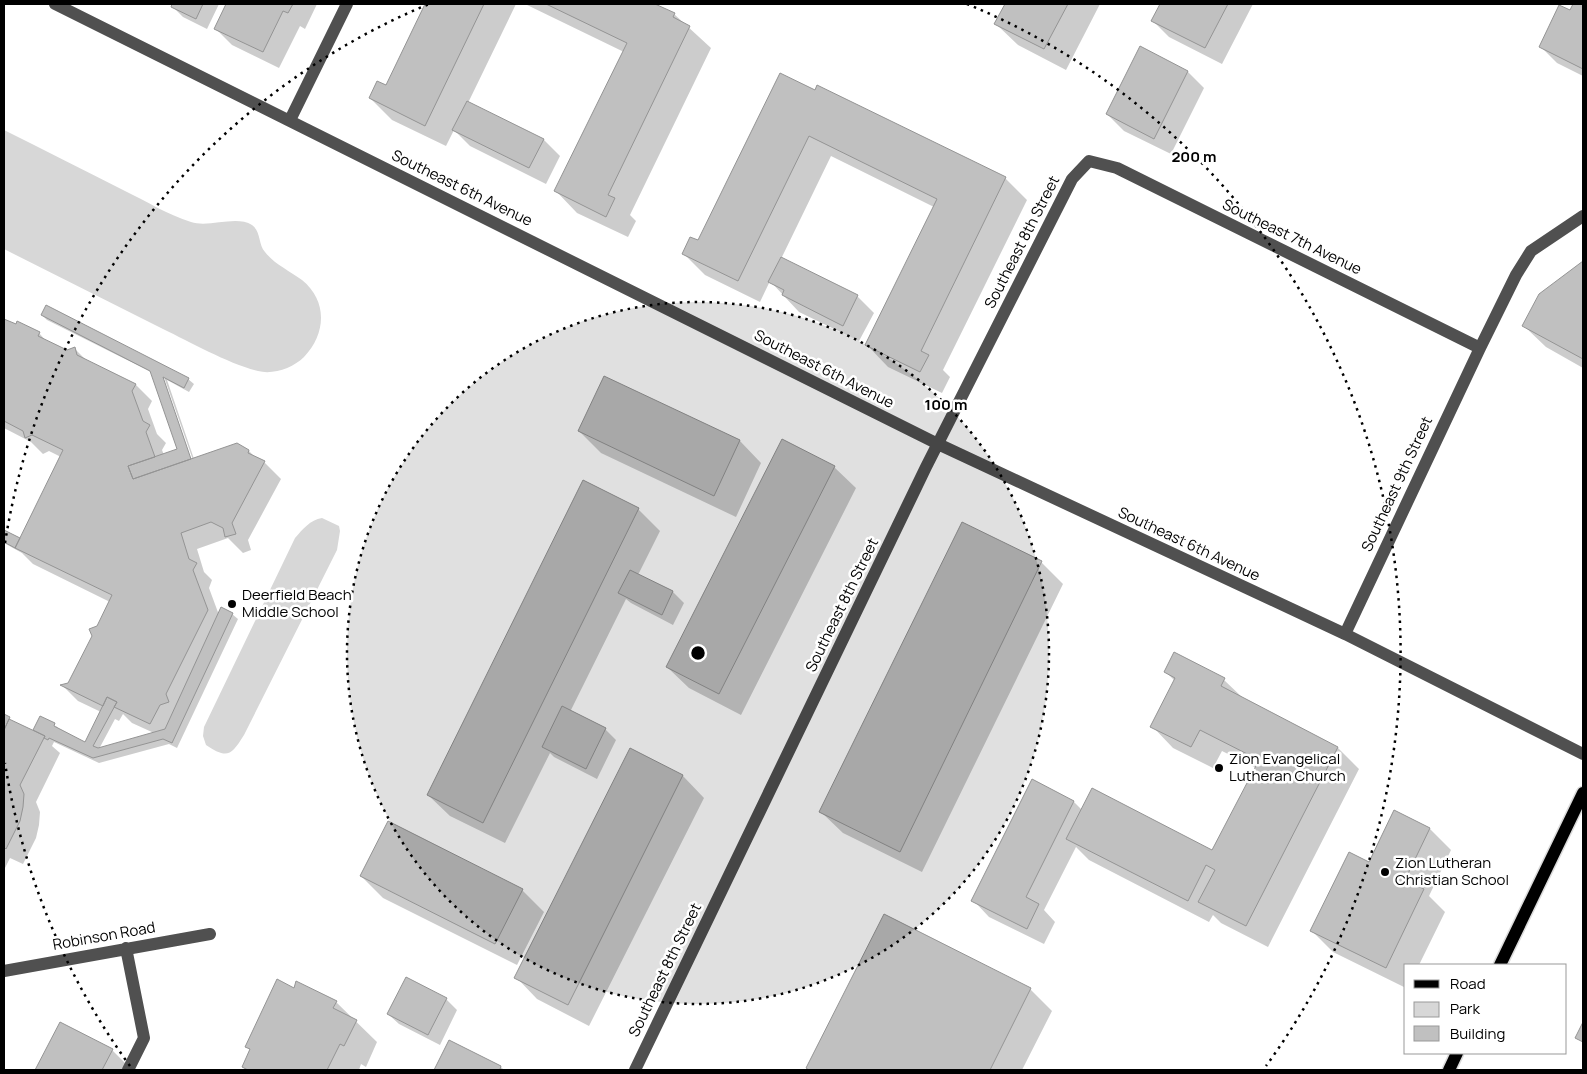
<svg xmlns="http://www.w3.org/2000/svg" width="1587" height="1074" font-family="Manrope,sans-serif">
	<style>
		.green { fill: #d7d7d7 }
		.shadow { fill: #0003; fill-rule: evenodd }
		.building { fill: #c0c0c0; stroke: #949494 }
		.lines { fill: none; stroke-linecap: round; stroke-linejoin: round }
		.major-casing { stroke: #dbdbdb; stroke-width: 15 }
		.minor { stroke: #505050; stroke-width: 12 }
		.major { stroke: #000; stroke-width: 12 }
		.ring { fill: none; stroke: #000; stroke-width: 2.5; stroke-dasharray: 2.5 5 }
		.poi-dot { fill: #000; stroke: #fff; stroke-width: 2 }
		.labels { text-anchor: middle; stroke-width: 5; stroke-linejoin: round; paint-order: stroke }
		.street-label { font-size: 15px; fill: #000; stroke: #fff }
		.poi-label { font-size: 15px; fill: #000; stroke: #fff; text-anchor: start }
		.centre { fill: #000; stroke: #fff; stroke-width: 2.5 }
		.ring-label { font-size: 15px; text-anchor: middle; font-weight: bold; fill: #000; stroke: #fff; stroke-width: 5; stroke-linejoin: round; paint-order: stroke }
	</style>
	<rect width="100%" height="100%" fill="#fff"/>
	<!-- green -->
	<path class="green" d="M4 130C44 150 84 170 125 191 146 201 168 215 191 222 209 228 236 215 252 225 261 231 258 244 265 252 274 264 290 271 302 280 328 301 326 334 304 357 293 368 273 375 258 371 229 364 190 342 163 329 110 302 57 276 4 249Z
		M322 518 339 526 340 531 337 550 244 735C231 756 227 759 206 745L203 736 204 727 295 538C303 529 310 520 322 518Z"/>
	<!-- shadow -->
	<path class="shadow" d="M174 4H219L207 29 183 17 172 6Z
		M227 4H317L305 29 300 26 279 68 232 45 215 28Z
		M426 4H516L468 103 544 140 560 156 546 184 470 146 454 130 446 146 392 120 370 98 386 87Z
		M525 4H653L674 14 711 48 630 215 636 221 628 237 577 213 556 191 624 52Z
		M1006 4H1100L1066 70 1018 45 996 24Z
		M1162 4H1253L1222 64 1169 37 1153 21Z
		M1575 4H1583V76L1557 63 1541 47 1571 12Z
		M1140 48 1188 72 1204 88 1171 154 1124 131 1107 114Z
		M780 74 1005 178 1027 200 943 370 950 377 942 393 888 367 867 345 934 207 831 156 781 259 857 296 874 313 859 341 799 312 770 281 760 302 705 275 684 254 698 242Z
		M1583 263V368L1546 347 1524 326Z
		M42 315 188 379 194 384 189 392 167 380 194 459 249 451 256 458 264 462 281 479 248 540 251 550 243 553 228 538 197 549 204 572 212 580 209 588 219 615 232 614 238 619 177 748 169 744 99 763 54 742 52 746 60 753 36 802 40 812 39 825 36 838 23 864 10 858 4 870V715L14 723 39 734 35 730 41 718 55 725H53L52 732 56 726 60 730 86 744 101 712 78 701 63 686 69 684 110 602 33 564 22 553 4 543V531L20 540 61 457 49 451 43 454 31 442 4 428V320L16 326 39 333 47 342 67 351 74 348 88 362 136 385 152 401 148 409 157 434 166 443 162 450 164 455 179 450 153 373 47 320ZM162 371 193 460H190L160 372ZM123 714 132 723 154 733 99 749 115 719 119 721Z
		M605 378 740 441 761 463 736 517 601 453 579 431Z
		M834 467 856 488 741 715 689 688 667 667Z
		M638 509 660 531 638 575 673 592 684 603 673 625 631 603 626 599 570 712 605 729 616 740 597 779 554 757 550 753 505 843 450 816 428 795Z
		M962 524 1041 562 1063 584 922 872 843 833 821 812Z
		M1166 672 1224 680 1244 699 1338 748 1359 769 1268 947 1221 923 1213 915 1209 922 1089 860 1076 847 1044 910 1055 922 1044 944 989 917 973 900 1074 802 1082 810 1213 852 1256 768 1222 751 1213 768 1173 748 1152 726 1175 681Z
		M630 750 683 776 704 798 589 1026 537 999 516 977Z
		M1430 829 1451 850 1429 896 1445 912 1419 965H1406V988L1333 952 1312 931 1369 863Z
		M361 876 522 890 544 912 517 965 383 898Z
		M885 915 1030 989 1052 1011 1022 1070H809L807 1068Z
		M446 999 457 1010 440 1045 399 1024 388 1014Z
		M336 1002 377 1042 366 1067 361 1064 359 1070H247L243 1067 251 1051 247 1047Z
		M60 1024 112 1050 132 1070H37Z
		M450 1042 501 1067 504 1070H435Z"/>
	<!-- building -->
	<path class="building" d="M172 4H203L196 19 171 7Z
		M226 4H293L288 13 283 11 263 52 214 29Z
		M425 4H484L425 126 369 98 377 81 386 85Z
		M546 4H655L675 13 673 17 690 26 608 195 615 198 606 217 554 191 627 43Z
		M1005 4H1068L1044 49 994 24Z
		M1160 4H1228L1205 48 1151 21Z
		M1573 4H1583V69L1539 47 1559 5 1570 10Z
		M1140 46 1188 71 1154 139 1106 114Z
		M780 73 815 90 817 85 1006 177 921 351 929 355 920 372 865 345 937 199 809 136 738 281 682 254 690 237 698 240Z
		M467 101 544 139 529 168 452 130Z
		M781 257 858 295 843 326 782 295 784 290 768 282Z
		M1583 261V359L1522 326 1539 294Z
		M46 305 189 378 184 388 163 377 191 459 133 479 128 466 177 449 150 371 41 315Z
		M4 319 16 324 17 321 40 332 38 336 67 350 75 347 77 355 136 384 132 391 143 421 150 425 146 432 155 457 128 466 133 479 237 443 249 450 248 453 265 461 232 523 236 534 225 537 223 528 211 522 181 533 189 559 197 563 193 570 208 610 166 694 169 702 160 705 150 724 114 707 117 702 107 697 103 706 60 685 68 683 92 636 89 629 97 626 112 595 15 548 63 450 32 435 25 438 23 431 4 421Z
		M604 376 740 440 714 496 578 431Z
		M782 439 835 466 719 694 666 667Z
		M583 480 639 508 483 823 427 795Z
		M962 522 1042 561 900 852 819 812Z
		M4 530 20 538 15 548 4 542Z
		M630 570 673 591 662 615 618 593Z
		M221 607 233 613 172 743 163 739 93 758 49 738 48 740 44 738 45 736 33 730 40 716 55 723 54 726 85 742 107 697 117 702 93 746 98 748 165 729Z
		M1174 652 1225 678 1221 686 1338 747 1246 926 1198 902 1215 870 1206 865 1188 901 1066 839 1092 788 1212 850 1259 760 1200 730 1191 747 1150 727 1175 678 1164 672Z
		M562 706 606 728 586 769 542 747Z
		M4 714 10 717 4 730Z
		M9 719 45 736 20 785 24 794 23 807 20 821 6 849 4 847V730Z
		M630 748 683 775 568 1005 514 978Z
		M1032 779 1074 801 1026 897 1039 904 1027 929 971 901Z
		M1394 810 1430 828 1405 880 1424 889 1386 968 1310 931 1349 852 1369 862Z
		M388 821 523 889 495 944 360 876Z
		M884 914 1031 988 990 1070H809L806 1068Z
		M406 977 447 998 428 1035 387 1014Z
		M277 979 294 988 296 981 337 1001 333 1008 357 1020 344 1046 340 1044 327 1070H248L242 1067 250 1049 245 1047Z
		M60 1022 113 1049 102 1070H35Z
		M1583 1022V1042L1575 1038Z
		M449 1040 501 1066 500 1069 503 1070H434Z"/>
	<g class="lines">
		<!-- major casing -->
		<g class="major-casing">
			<path id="major" d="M1500 965 1583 793
				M1449 1070 1457 1053"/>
		</g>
		<!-- minor -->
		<path class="minor" d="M55 4 938 444 1345 634 1583 754
			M290 120 347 4
			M1345 634 1480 348 1516 275 1531 251 1583 216
			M126 948 144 1038 128 1070
			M4 971 210 934
			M635 1070 926 467 1072 179 1089 161 1117 168 1480 348"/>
		<!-- major -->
		<use href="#major" class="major"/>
	</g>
	<!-- distance rings -->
	<circle cx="698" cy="653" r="351" fill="#000" fill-opacity=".12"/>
	<g class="ring">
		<circle cx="698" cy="653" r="351"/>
		<path d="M130 1066A702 702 0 0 1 5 763M5 543A702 702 0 0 1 429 4M967 4A702 702 0 0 1 1266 1066"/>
	</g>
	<!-- markers -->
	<g class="poi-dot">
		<circle cx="232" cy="604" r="5"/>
		<circle cx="1219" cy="768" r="5"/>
		<circle cx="1385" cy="872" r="5"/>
	</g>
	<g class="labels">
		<!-- street labels -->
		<g class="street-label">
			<text transform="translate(462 188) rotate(26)" y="5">Southeast 6th Avenue</text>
			<text transform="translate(1292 237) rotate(26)" y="5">Southeast 7th Avenue</text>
			<text transform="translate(1022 242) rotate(-63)" y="5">Southeast 8th Street</text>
			<text transform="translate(824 369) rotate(27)" y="5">Southeast 6th Avenue</text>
			<text transform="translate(1397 484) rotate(-65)" y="5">Southeast 9th Street</text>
			<text transform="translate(1189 544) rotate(25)" y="5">Southeast 6th Avenue</text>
			<text transform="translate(842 605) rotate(-64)" y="5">Southeast 8th Street</text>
			<text transform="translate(104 936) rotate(-10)" y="5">Robinson Road</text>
			<text transform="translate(665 970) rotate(-64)" y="5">Southeast 8th Street</text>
		</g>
		<!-- poi labels -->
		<g class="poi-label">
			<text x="242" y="600">Deerfield Beach<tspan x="242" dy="17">Middle School</tspan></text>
			<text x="1229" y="764">Zion Evangelical<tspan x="1229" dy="17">Lutheran Church</tspan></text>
			<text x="1395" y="868">Zion Lutheran<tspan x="1395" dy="17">Christian School</tspan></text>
		</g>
	</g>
	<circle cx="698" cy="653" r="8" class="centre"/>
	<g class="ring-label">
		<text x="1194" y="162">200 m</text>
		<text x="946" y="410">100 m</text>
	</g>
	<!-- border -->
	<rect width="1587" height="1074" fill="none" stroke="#000000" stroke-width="10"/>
	<!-- legend -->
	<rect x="1404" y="964" width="162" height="90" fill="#ffffff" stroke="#999999"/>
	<rect x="1414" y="980" width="25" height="8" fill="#000000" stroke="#999999"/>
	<text x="1450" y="989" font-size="15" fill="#000000">Road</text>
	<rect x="1414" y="1002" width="25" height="15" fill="#d7d7d7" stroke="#999999"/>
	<text x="1450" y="1014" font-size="15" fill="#000000">Park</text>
	<rect x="1414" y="1026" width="25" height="15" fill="#c0c0c0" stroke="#999999"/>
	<text x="1450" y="1039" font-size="15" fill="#000000">Building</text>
</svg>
